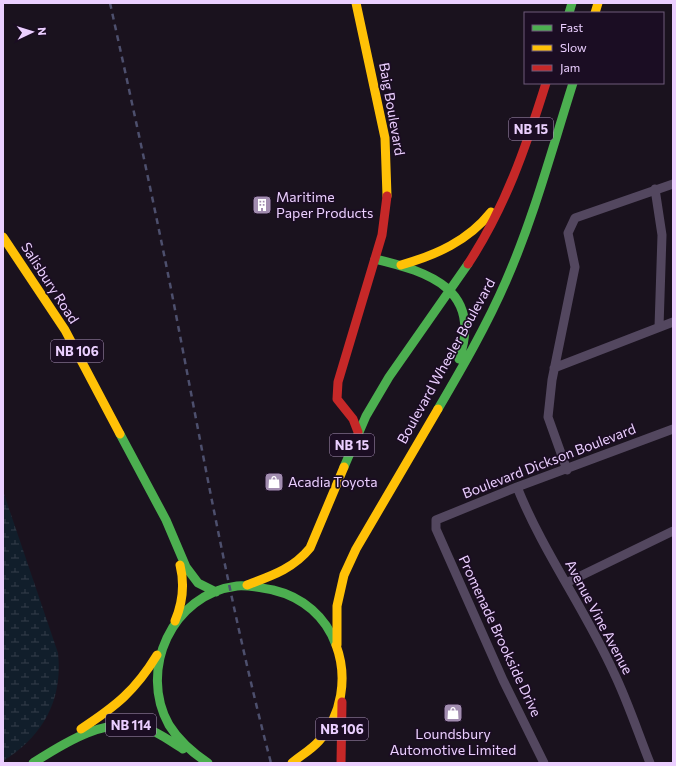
<svg xmlns="http://www.w3.org/2000/svg" width="676" height="766" font-family="Commissioner,sans-serif">
	<style>
		.wetland { fill: url(#wetland-marsh) }
		.lines { fill: none; stroke-linecap: round; stroke-linejoin: round }
		.street { stroke: #53475f; stroke-width: 9 }
		.fast { stroke: #4caf50; stroke-width: 9 }
		.slow { stroke: #ffc107; stroke-width: 9 }
		.jam { stroke: #c62828; stroke-width: 9 }
		.rail { stroke: #4d4f6d; stroke-width: 2.5; stroke-dasharray: 6 5; stroke-linecap: butt }
		.labels { text-anchor: middle; stroke-width: 3.5; stroke-linejoin: round; paint-order: stroke }
		.shield { fill: #1b0d23; stroke: #ad95bd; stroke-width: 1 }
		.shield-label { font-size: 13px; font-weight: bold; fill: #ebcfff }
		.street-label { font-size: 14px; fill: #ebcfff; stroke: #1b0d23 }
		.poi-label { font-size: 14px; fill: #ebcfff; stroke: #1b0d23; text-anchor: start }
	</style>
	<defs>
		<pattern id="wetland-marsh" width="20" height="14" patternUnits="userSpaceOnUse"><rect width="20" height="14" fill="#111e2b"/><path d="M1 5h8M5 5V1M11 12h8M15 12V8" fill="none" stroke="#343e4b"/></pattern>
	</defs>
	<rect width="100%" height="100%" fill="#1a121e"/>
	<!-- wetland -->
	<path class="wetland" d="M3 491 58 653C63 700 43 736 3 761Z"/>
	<g class="lines">
		<!-- street -->
		<path class="street" d="M655 189 662 235 659 327
			M554 368 673 322
			M567 470 548 417 552 380 575 267 568 233 575 218 673 184
			M517 487C543 552 585 609 614 673 628 702 638 733 650 763
			M566 583 673 531
			M544 763 503 680 436 529V520L517 487 673 429"/>
		<!-- fast -->
		<path class="fast" d="M569 13 572 3
			M375 259C430 272 483 290 459 359
			M438 409C462 368 487 325 506 281 534 217 552 149 573 83
			M120 434 166 520 186 567 198 583 216 592
			M344 467 366 416 389 377 468 264
			M33 763C66 742 104 717 145 728 159 732 171 742 183 749
			M208 763C193 753 179 741 169 725 138 670 172 594 237 586 250 585 261 588 273 590 303 597 326 617 336 645"/>
		<!-- slow -->
		<path class="slow" d="M356 3 385 138 387 196
			M595 13 598 3
			M3 237 65 330 120 434
			M401 265C436 255 468 241 491 212
			M247 585C271 576 293 569 310 548L344 467
			M175 621C183 602 185 585 180 565
			M337 645V606L344 575 356 549 438 409
			M81 729C116 706 135 691 157 655
			M292 763C300 756 311 750 319 741 342 715 348 677 336 645"/>
		<!-- jam -->
		<path class="jam" d="M468 264C505 208 526 147 546 83
			M338 382 382 235 387 196
			M338 382 337 399 353 419 358 432
			M341 763 342 702"/>
		<!-- rail -->
		<path class="rail" d="M110 3C131 98 152 194 171 289 202 448 230 607 271 763"/>
	</g>
	<!-- icons -->
	<defs>
		<g id="building-square" transform="scale(1)"><rect x="-9" y="-9" width="18" height="18" rx="4" fill="#a28db0" stroke="#1b0d23"/><path d="M-4-6H4V6H1V3H-1V6H-4ZM-2.5-4.3h1.7v1.8h-1.7ZM.8-4.3h1.7v1.8H.8ZM-2.5-1h1.7V.8h-1.7ZM.8-1h1.7V.8H.8Z" fill="#fff"/></g>
		<g id="shop-square" transform="scale(1)"><rect x="-9" y="-9" width="18" height="18" rx="4" fill="#a28db0" stroke="#1b0d23"/><path d="M-5-2.5h2.3a2.7 3.5 0 0 1 5.4 0H5L5.5 6h-11ZM-1.5-2.5h3a1.5 2.3 0 0 0-3 0Z" fill="#fff"/></g>
	</defs>
	<g fill-rule="evenodd">
		<use href="#building-square" x="262" y="205"/>
		<use href="#shop-square" x="274" y="482"/>
		<use href="#shop-square" x="453" y="713"/>
	</g>
	<g class="labels">
		<!-- shield labels -->
		<g class="shield">
			<rect x="509" y="118" width="44" height="22" rx="3"/>
			<rect x="51" y="340" width="52" height="22" rx="3"/>
			<rect x="330" y="434" width="44" height="22" rx="3"/>
			<rect x="106" y="714" width="50" height="22" rx="3"/>
			<rect x="316" y="718" width="52" height="22" rx="3"/>
		</g>
		<g class="shield-label">
			<text x="531" y="134">NB 15</text>
			<text x="77" y="356">NB 106</text>
			<text x="352" y="450">NB 15</text>
			<text x="131" y="730">NB 114</text>
			<text x="342" y="734">NB 106</text>
		</g>
		<!-- street labels -->
		<g class="street-label">
			<text transform="translate(392 109) rotate(80)" y="5">Baig Boulevard</text>
			<text transform="translate(50 283) rotate(57)" y="5">Salisbury Road</text>
			<text transform="translate(446 361) rotate(-61)" y="5">Boulevard Wheeler Boulevard</text>
			<text transform="translate(549 461) rotate(-21)" y="5">Boulevard Dickson Boulevard</text>
			<text transform="translate(599 617) rotate(62)" y="5">Avenue Vine Avenue</text>
			<text transform="translate(500 636) rotate(65)" y="5">Promenade Brookside Drive</text>
		</g>
		<!-- poi labels -->
		<g class="poi-label">
			<text x="276" y="202">Maritime<tspan x="276" dy="16">Paper Products</tspan></text>
			<text x="288" y="487">Acadia Toyota</text>
			<text x="453" y="739" text-anchor="middle">Loundsbury<tspan x="453" dy="16">Automotive Limited</tspan></text>
		</g>
	</g>
	<!-- border -->
	<rect width="676" height="766" fill="none" stroke="#ebcfff" stroke-width="8"/>
	<!-- legend -->
	<rect x="524" y="12" width="140" height="72" fill="#1b0d23" stroke="#6e5b7b"/>
	<rect x="532" y="25" width="20" height="6" fill="#4caf50" stroke="#6e5b7b"/>
	<text x="560" y="32" font-size="12" fill="#ebcfff">Fast</text>
	<rect x="532" y="45" width="20" height="6" fill="#ffc107" stroke="#6e5b7b"/>
	<text x="560" y="52" font-size="12" fill="#ebcfff">Slow</text>
	<rect x="532" y="65" width="20" height="6" fill="#c62828" stroke="#6e5b7b"/>
	<text x="560" y="72" font-size="12" fill="#ebcfff">Jam</text>
	<!-- north arrow -->
	<g transform="translate(32 32) rotate(86)" stroke="#1b0d23" stroke-width="3" paint-order="stroke">
	<path d="M0-3L7 15L0 10L-7 15Z" fill="#ebcfff"/>
	<text y="-6" font-size="11" font-weight="bold" text-anchor="middle" fill="#ebcfff">N</text>
	</g>
</svg>
